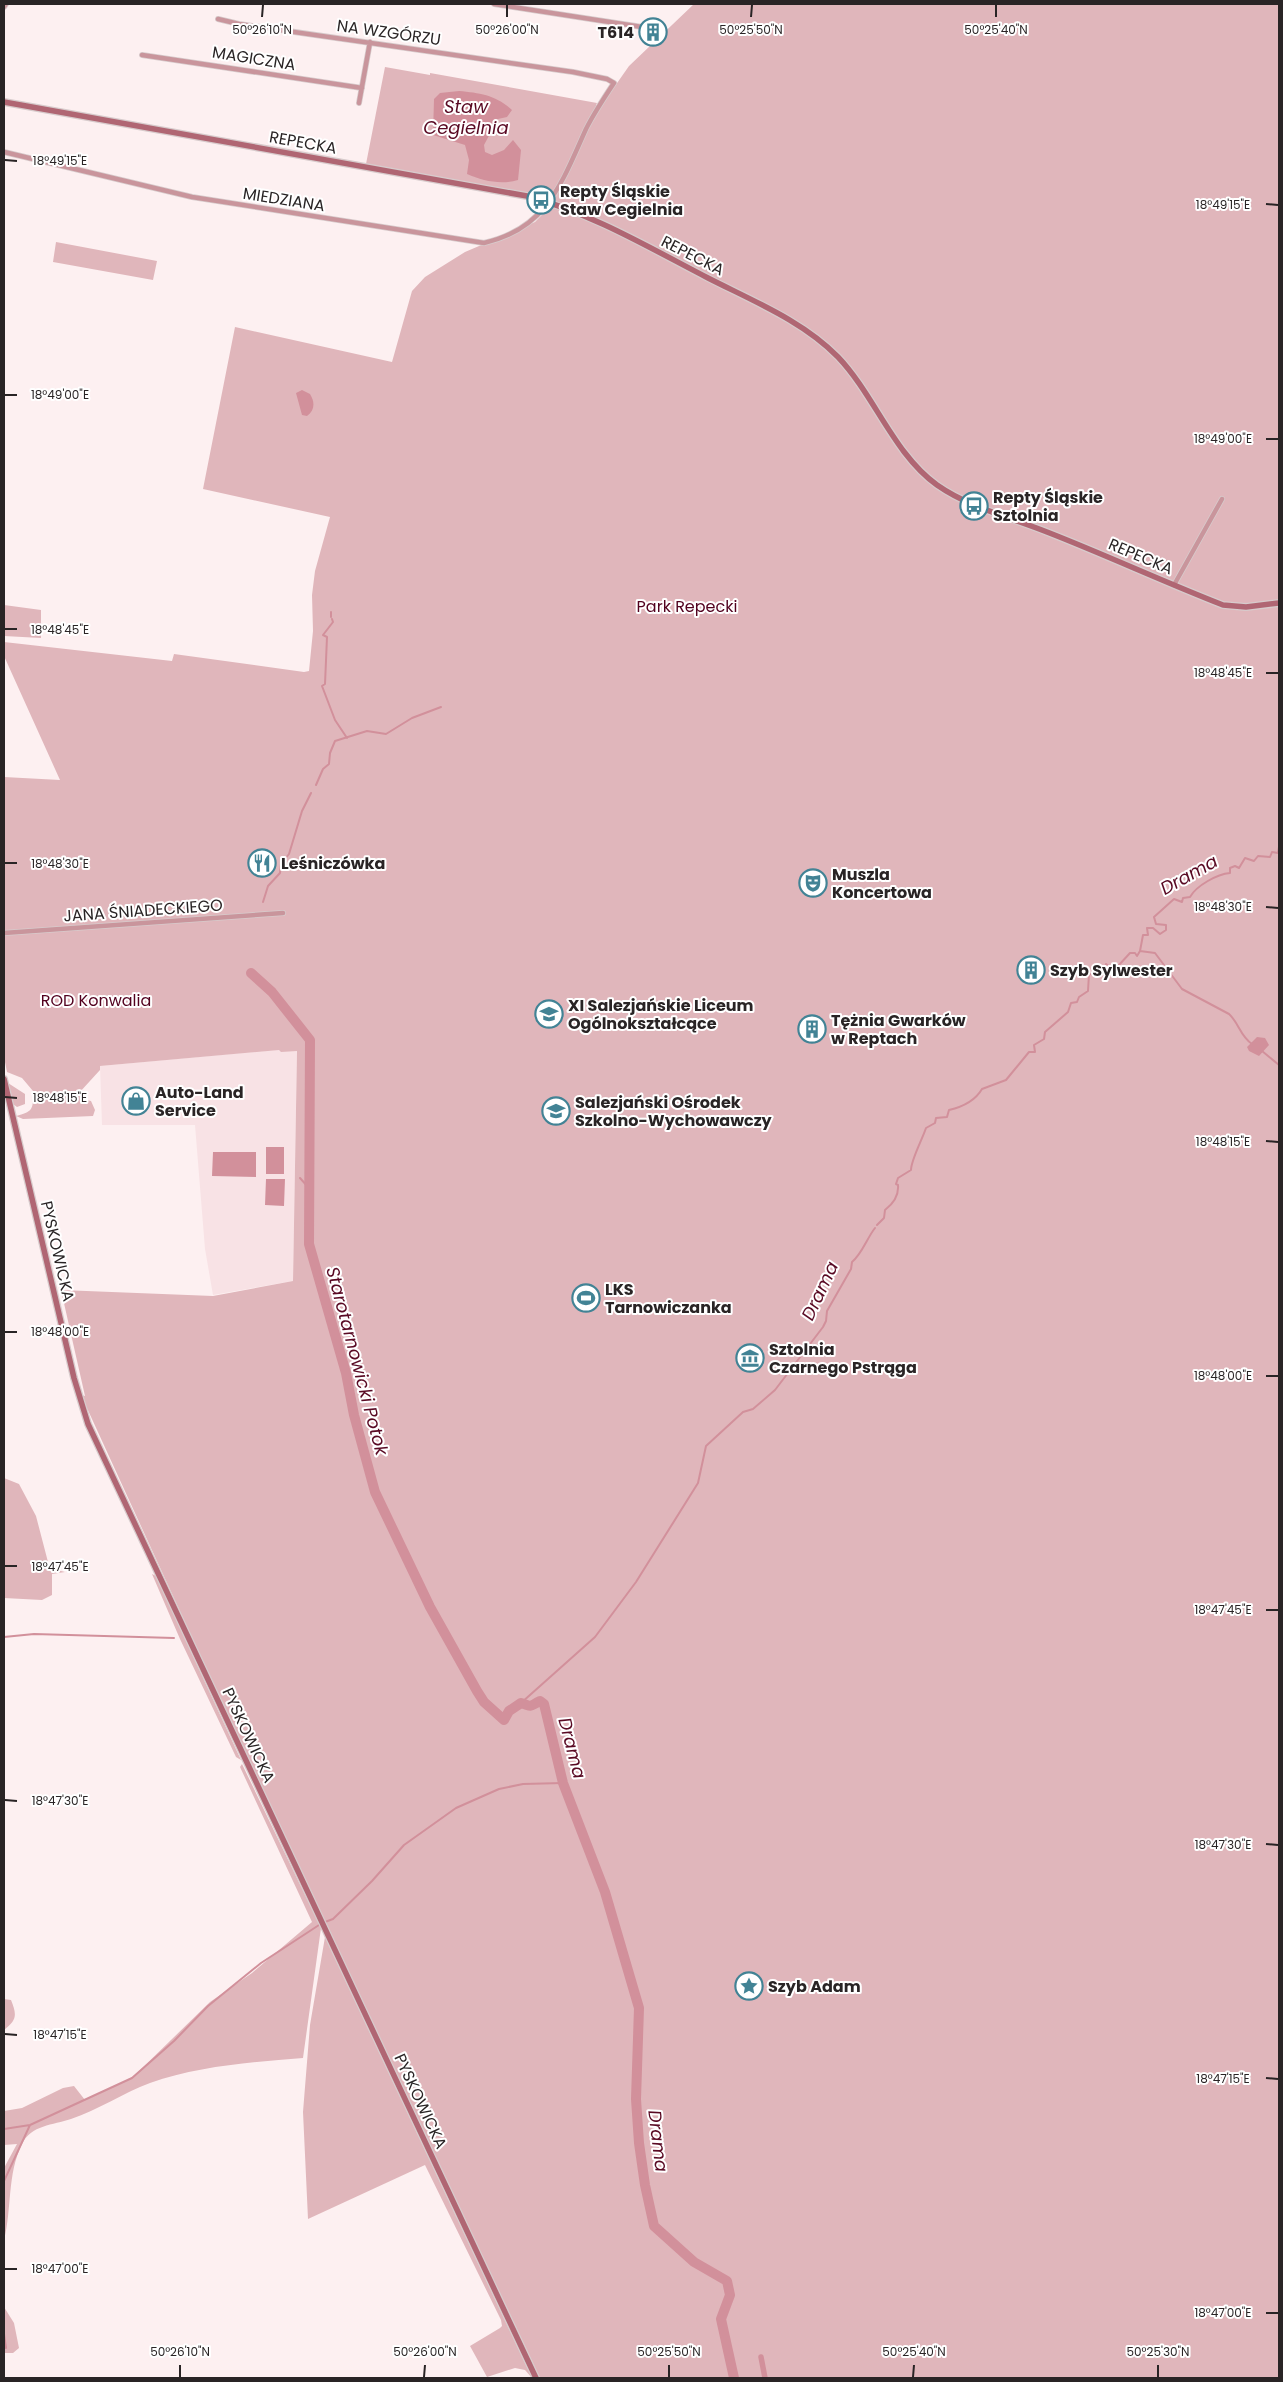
<svg xmlns="http://www.w3.org/2000/svg" width="1283" height="2382" font-family="Poppins,sans-serif">
	<style>
		.built { fill: #f8e2e5 }
		.green { fill: #e0b6bb }
		.water { fill: #d2909b }
		.lines { fill: none; stroke-linecap: round; stroke-linejoin: round }
		.stream { stroke: #d2909b; stroke-width: 2 }
		.canal { stroke: #d2909b; stroke-width: 5.5 }
		.river { stroke: #d2909b; stroke-width: 10 }
		.street-casing { stroke: #d7cbcc; stroke-width: 6 }
		.secondary-casing { stroke: #d7cbcc; stroke-width: 8 }
		.street { stroke: #c9959c; stroke-width: 4.5 }
		.secondary { stroke: #b06673; stroke-width: 5.5 }
		.ticks { fill: none; stroke: #292425; stroke-width: 2 }
		.labels { text-anchor: middle; stroke-width: 4; stroke-linejoin: round; paint-order: stroke }
		.street-label { font-size: 16px; fill: #292425; stroke: #fff }
		.poi-label { font-size: 16px; font-weight: bold; fill: #292425; stroke: #fff; text-anchor: start }
		.park-label { font-size: 16px; fill: #52011e; stroke: #fff }
		.water-label { font-size: 18px; font-style: italic; fill: #590923; stroke: #fff }
		.ticks-label { font-size: 12px; text-anchor: middle; fill: #292425; stroke: #fff; stroke-width: 4; stroke-linejoin: round; paint-order: stroke }
	</style>
	<rect width="100%" height="100%" fill="#fdf0f1"/>
	<!-- built -->
	<path class="built" d="M297 1048 293 1281 213 1295 205 1249 195 1125H102L100 1066Z"/>
	<!-- green -->
	<path class="green" d="M694 4H1279V2378H540L242 1747 81 1395 85 1396 61 1290 213 1296 293 1281 297 1051 281 1052 279 1050 100 1066V1070L79 1093 81 1099 91 1101 95 1110 93 1116 23 1119 16 1116C34 1111 33 1109 33 1091L22 1078 7 1072 4 1057V777L60 780 4 656V642L172 661 174 654 304 672 309 671 313 631 312 595 315 571 330 517 203 489 235 327 392 362 412 291 425 277 465 252 535 222 556 200 366 164 385 67 430 75V73L597 103 596 105 601 106 629 66Z
		M56 242 157 261 153 280 53 262Z
		M4 605 41 610V638L4 636Z
		M8 1083 25 1094V1104L17 1107 13 1104Z
		M4 1478 19 1484 36 1516 48 1562 53 1569 65 1572 52 1574V1595L42 1600 4 1598Z
		M152 1574 156 1576 241 1760 236 1757 180 1639Z
		M242 1764 321 1928 303 2058C252 2062 198 2066 150 2083 123 2093 98 2110 71 2119 53 2125 31 2125 22 2144 7 2174 12 2209 4 2240V2168L17 2144 4 2145V2111L22 2108 63 2088 74 2086 85 2100 132 2078 210 2002 252 1973 312 1922 240 1767Z
		M325 1937 532 2378 525 2370 515 2368 487 2377 470 2346 500 2328 502 2326 501 2320 425 2165 308 2219 303 2112 310 2025Z
		M4 1999 11 2000C17 2015 17 2020 4 2030Z
		M4 2307 14 2323 19 2348 13 2353H4Z"/>
	<!-- water -->
	<path class="water" d="M459 91C480 93 496 95 512 110L507 117 498 119 484 145 485 152 492 155 504 150 513 140 521 150 518 180C501 185 483 181 467 174L469 160 465 145 433 135 434 99 440 93Z
		M302 390 310 394C315 402 315 410 307 416L302 415 296 393Z
		M1257 1037 1265 1038 1269 1045 1259 1056 1249 1051 1247 1047Z
		M266 1147H284V1174H266Z
		M213 1152H256V1177L212 1176Z
		M266 1179H285L284 1206 265 1205Z"/>
	<g class="lines">
		<!-- stream -->
		<path class="stream" d="M331 617V612
			M332 619 333 622 323 635 327 637 325 684 322 686 335 720 347 738
			M316 785 323 769 329 764 330 753 335 741 367 731 386 734 412 718 441 707
			M263 902 268 886 280 873 281 864 289 854 302 811 311 793
			M1140 951 1155 953 1182 989 1229 1014C1239 1023 1240 1036 1252 1044
			M1262 1051 1279 1065
			M300 1178 308 1187
			M877 1225 884 1218 885 1210C893 1204 899 1196 898 1185L896 1184 898 1178 911 1170C911 1160 922 1140 926 1128L935 1123 936 1118 947 1117 949 1110C962 1107 975 1101 982 1089L1006 1080 1029 1052H1035L1034 1045 1044 1039 1045 1032 1068 1012 1071 1003 1077 1002 1079 997 1088 991 1089 974 1099 975V971L1104 970 1106 964 1116 972 1119 965 1130 953H1135L1137 956 1140 951 1143 935H1148L1147 928H1153L1160 934 1166 930V925L1156 924 1154 917 1174 899 1182 902 1183 898 1190 897C1196 886 1217 874 1230 873V868L1235 866 1239 868 1245 858 1254 861 1258 856 1270 857 1272 852 1278 853 1279 847
			M4 1637 34 1634 174 1638
			M521 1703 595 1637 636 1582 698 1483 706 1446 743 1412 753 1409 775 1390 823 1327 826 1321 827 1311 851 1269 852 1262C862 1254 867 1238 875 1228
			M325 1922 333 1919 372 1881 404 1845 456 1808 499 1789 523 1784 563 1783
			M4 2129 30 2125 132 2078 174 2041 208 2006 261 1963 319 1925
			M4 2181 30 2125
			M4 2334 6 2348"/>
		<!-- canal -->
		<path class="canal" d="M761 2357 765 2378"/>
		<!-- river -->
		<path class="river" d="M251 973 272 992 310 1040 309 1244 346 1373 354 1415 375 1492 430 1607 477 1691 484 1702 504 1720 509 1711 521 1703C534 1707 528 1707 540 1701L544 1704 563 1783 605 1892 639 2008 636 2099 639 2143 645 2185 654 2226 694 2262 727 2281 730 2295 721 2319 734 2378"/>
		<!-- street casing -->
		<g class="street-casing">
			<path id="street" d="M494 4 655 29 662 32
				M4 7 6 4
				M142 55 362 88
				M359 103 370 42
				M4 152 192 197 484 243C547 229 562 182 586 129 594 113 604 98 614 83L607 79 573 72 239 24 218 19
				M1174 585 1222 499
				M4 933 283 913"/>
		</g>
		<!-- secondary casing -->
		<g class="secondary-casing">
			<path id="secondary" d="M4 102 527 196C591 213 650 248 708 278 753 301 803 321 838 357 875 396 893 453 937 485 970 508 1010 517 1047 532 1106 555 1164 582 1223 605L1246 607 1279 603
				M4 1079 74 1378 88 1424 536 2378"/>
		</g>
		<!-- street -->
		<use href="#street" class="street"/>
		<!-- secondary -->
		<use href="#secondary" class="secondary"/>
	</g>
	<!-- ticks -->
	<path class="ticks" d="M262 17 263 5M507 17V5M751 17 752 5M996 17V5M5 160 17 161M1266 204 1278 205M5 395H17M1266 439H1278M5 629H17M1266 673H1278M5 863H17M1266 907 1278 908M5 1097 17 1098M1266 1141 1278 1142M5 1332H17M1266 1376H1278M5 1566H17M1266 1610H1278M5 1800 17 1801M1266 1844 1278 1845M5 2034 17 2035M1266 2078 1278 2079M5 2269H17M1266 2313H1278M180 2377V2365M424 2377 425 2365M669 2377V2365M913 2377 914 2365M1158 2377V2365"/>
	<!-- icons -->
	<defs>
		<g id="building-ring" transform="scale(1.4375)"><circle r="9.5" fill="#fff" stroke="#428395" stroke-width="1.5"/><path d="M-4-6H4V6H1V3H-1V6H-4ZM-2.5-4.3h1.7v1.8h-1.7ZM.8-4.3h1.7v1.8H.8ZM-2.5-1h1.7V.8h-1.7ZM.8-1h1.7V.8H.8Z" fill="#428395"/></g>
		<g id="bus-ring" transform="scale(1.4375)"><circle r="9.5" fill="#fff" stroke="#428395" stroke-width="1.5"/><path d="M-5-6H5V4H4V6H2V4H-2V6H-4V4H-5ZM-3.5-4V0h7V-4ZM-3.5 1.2v1.5H-2V1.2ZM2 1.2v1.5H3.5V1.2Z" fill="#428395"/></g>
		<g id="restaurant-ring" transform="scale(1.4375)"><circle r="9.5" fill="#fff" stroke="#428395" stroke-width="1.5"/><path d="M-5-6h1v4h1v-4h1v4h1v-4h1v5L-1.5 .5V6h-2V.5L-5-1ZM5-6V6H3V1.5H1.5Q1.5-4 5-6Z" fill="#428395"/></g>
		<g id="theatre-ring" transform="scale(1.4375)"><circle r="9.5" fill="#fff" stroke="#428395" stroke-width="1.5"/><path d="M-5-5.5Q0-4 5-5.5V0Q5 5 0 6Q-5 5-5 0ZM-3.3-2.5H-1v1.5H-3.3ZM1-2.5H3.3v1.5H1ZM-2.8 1Q0 5.5 2.8 1Z" fill="#428395"/></g>
		<g id="school-ring" transform="scale(1.4375)"><circle r="9.5" fill="#fff" stroke="#428395" stroke-width="1.5"/><path d="M0-5L7-2L0 1L-7-2ZM-4 1L0 2.5L4 1V4Q0 6-4 4Z" fill="#428395"/></g>
		<g id="shop-ring" transform="scale(1.4375)"><circle r="9.5" fill="#fff" stroke="#428395" stroke-width="1.5"/><path d="M-5-2.5h2.3a2.7 3.5 0 0 1 5.4 0H5L5.5 6h-11ZM-1.5-2.5h3a1.5 2.3 0 0 0-3 0Z" fill="#428395"/></g>
		<g id="stadium-ring" transform="scale(1.4375)"><circle r="9.5" fill="#fff" stroke="#428395" stroke-width="1.5"/><path d="M0-5a6.5 5 0 1 0 0 10a6.5 5 0 1 0 0-10ZM-3.5-1.8h7v3.6h-7Z" fill="#428395"/></g>
		<g id="museum-ring" transform="scale(1.4375)"><circle r="9.5" fill="#fff" stroke="#428395" stroke-width="1.5"/><path d="M0-6L6-3V-2H-6V-3ZM-5-1h2V3h-2ZM-1-1h2V3h-2ZM3-1h2V3H3ZM-6 4H6V6H-6Z" fill="#428395"/></g>
		<g id="sight-ring" transform="scale(1.4375)"><circle r="9.5" fill="#fff" stroke="#428395" stroke-width="1.5"/><path d="M0-6L1.8-2.2L6-1.7L2.9 1.2L3.7 5.4L0 3.3L-3.7 5.4L-2.9 1.2L-6-1.7L-1.8-2.2Z" fill="#428395"/></g>
	</defs>
	<g fill-rule="evenodd">
		<use href="#building-ring" x="653" y="32"/>
		<use href="#bus-ring" x="541" y="200"/>
		<use href="#bus-ring" x="974" y="506"/>
		<use href="#restaurant-ring" x="262" y="863"/>
		<use href="#theatre-ring" x="813" y="883"/>
		<use href="#building-ring" x="1031" y="970"/>
		<use href="#school-ring" x="549" y="1014"/>
		<use href="#building-ring" x="812" y="1029"/>
		<use href="#shop-ring" x="136" y="1101"/>
		<use href="#school-ring" x="556" y="1111"/>
		<use href="#stadium-ring" x="586" y="1298"/>
		<use href="#museum-ring" x="750" y="1358"/>
		<use href="#sight-ring" x="749" y="1986"/>
	</g>
	<g class="labels">
		<!-- street labels -->
		<g class="street-label">
			<text transform="translate(389 32) rotate(8)" y="6">NA WZGÓRZU</text>
			<text transform="translate(254 58) rotate(9)" y="6">MAGICZNA</text>
			<text transform="translate(303 142) rotate(10)" y="6">REPECKA</text>
			<text transform="translate(284 199) rotate(9)" y="6">MIEDZIANA</text>
			<text transform="translate(693 255) rotate(27)" y="6">REPECKA</text>
			<text transform="translate(1141 556) rotate(23)" y="6">REPECKA</text>
			<text transform="translate(143 910) rotate(-4)" y="6">JANA ŚNIADECKIEGO</text>
			<text transform="translate(58 1251) rotate(77)" y="6">PYSKOWICKA</text>
			<text transform="translate(249 1735) rotate(65)" y="6">PYSKOWICKA</text>
			<text transform="translate(421 2101) rotate(65)" y="6">PYSKOWICKA</text>
		</g>
		<!-- poi labels -->
		<g class="poi-label">
			<text x="634" y="38" text-anchor="end">T614</text>
			<text x="560" y="197">Repty Śląskie<tspan x="560" dy="18">Staw Cegielnia</tspan></text>
			<text x="993" y="503">Repty Śląskie<tspan x="993" dy="18">Sztolnia</tspan></text>
			<text x="281" y="869">Leśniczówka</text>
			<text x="832" y="880">Muszla<tspan x="832" dy="18">Koncertowa</tspan></text>
			<text x="1050" y="976">Szyb Sylwester</text>
			<text x="568" y="1011">XI Salezjańskie Liceum<tspan x="568" dy="18">Ogólnokształcące</tspan></text>
			<text x="831" y="1026">Tężnia Gwarków<tspan x="831" dy="18">w Reptach</tspan></text>
			<text x="155" y="1098">Auto-Land<tspan x="155" dy="18">Service</tspan></text>
			<text x="575" y="1108">Salezjański Ośrodek<tspan x="575" dy="18">Szkolno-Wychowawczy</tspan></text>
			<text x="605" y="1295">LKS<tspan x="605" dy="18">Tarnowiczanka</tspan></text>
			<text x="769" y="1355">Sztolnia<tspan x="769" dy="18">Czarnego Pstrąga</tspan></text>
			<text x="768" y="1992">Szyb Adam</text>
		</g>
		<!-- park labels -->
		<g class="park-label">
			<text x="687" y="612">Park Repecki</text>
			<text x="96" y="1006">ROD Konwalia</text>
		</g>
		<!-- water labels -->
		<g class="water-label">
			<text x="466" y="113">Staw<tspan x="466" dy="21">Cegielnia</tspan></text>
			<text transform="translate(1189 875) rotate(-29)" y="6">Drama</text>
			<text transform="translate(820 1291) rotate(-65)" y="6">Drama</text>
			<text transform="translate(357 1361) rotate(75)" y="6">Starotarnowicki Potok</text>
			<text transform="translate(572 1748) rotate(75)" y="6">Drama</text>
			<text transform="translate(658 2141) rotate(83)" y="6">Drama</text>
		</g>
	</g>
	<g class="ticks-label">
		<text x="262" y="34">50°26'10"N</text>
		<text x="507" y="34">50°26'00"N</text>
		<text x="751" y="34">50°25'50"N</text>
		<text x="996" y="34">50°25'40"N</text>
		<text x="60" y="165">18°49'15"E</text>
		<text x="1223" y="209">18°49'15"E</text>
		<text x="60" y="399">18°49'00"E</text>
		<text x="1223" y="443">18°49'00"E</text>
		<text x="60" y="634">18°48'45"E</text>
		<text x="1223" y="677">18°48'45"E</text>
		<text x="60" y="868">18°48'30"E</text>
		<text x="1223" y="911">18°48'30"E</text>
		<text x="60" y="1102">18°48'15"E</text>
		<text x="1223" y="1146">18°48'15"E</text>
		<text x="60" y="1336">18°48'00"E</text>
		<text x="1223" y="1380">18°48'00"E</text>
		<text x="60" y="1571">18°47'45"E</text>
		<text x="1223" y="1614">18°47'45"E</text>
		<text x="60" y="1805">18°47'30"E</text>
		<text x="1223" y="1849">18°47'30"E</text>
		<text x="60" y="2039">18°47'15"E</text>
		<text x="1223" y="2083">18°47'15"E</text>
		<text x="60" y="2273">18°47'00"E</text>
		<text x="1223" y="2317">18°47'00"E</text>
		<text x="180" y="2356">50°26'10"N</text>
		<text x="425" y="2356">50°26'00"N</text>
		<text x="669" y="2356">50°25'50"N</text>
		<text x="914" y="2356">50°25'40"N</text>
		<text x="1158" y="2356">50°25'30"N</text>
	</g>
	<!-- border -->
	<rect width="1283" height="2382" fill="none" stroke="#292425" stroke-width="10"/>
</svg>
